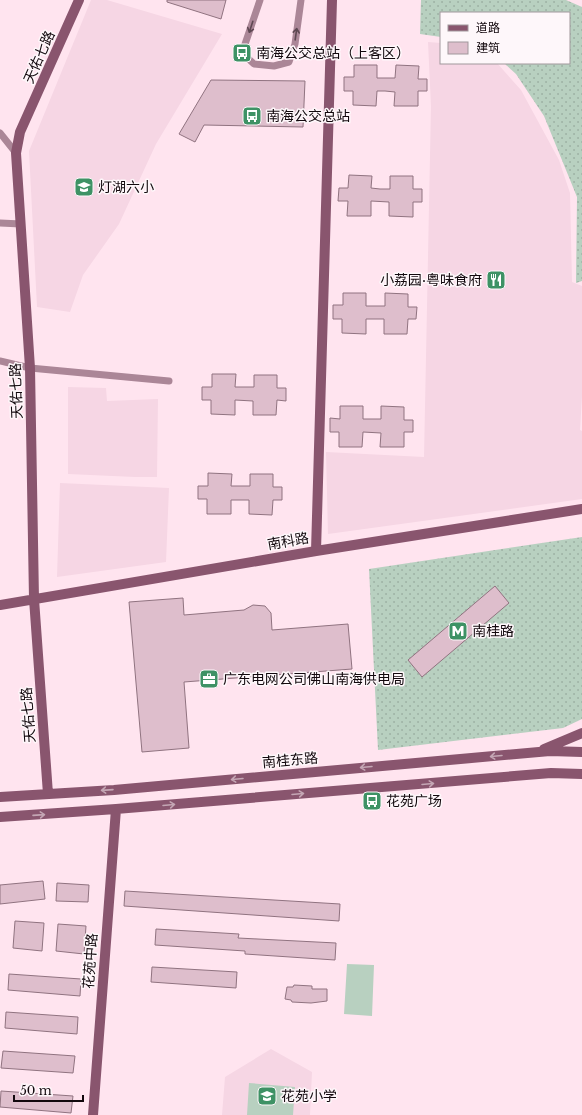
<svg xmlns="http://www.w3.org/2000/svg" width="582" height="1115" font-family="'Libre Baskerville','Noto Sans SC',serif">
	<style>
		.built { fill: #f6d6e4 }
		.grass { fill: url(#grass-dots) }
		.garden { fill: #b8d0c0 }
		.building { fill: #debecc; stroke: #907380 }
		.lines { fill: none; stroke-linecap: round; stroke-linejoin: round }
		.street { stroke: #ab8697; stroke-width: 7 }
		.secondary { stroke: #89556e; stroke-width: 10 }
		.oneway { stroke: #5e4752 }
		.oneway2 { stroke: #c4a6b4 }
		.labels { text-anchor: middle; stroke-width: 3; stroke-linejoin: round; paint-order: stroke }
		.poi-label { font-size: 14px; fill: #12080d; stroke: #fef7fa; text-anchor: start }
		.street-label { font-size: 14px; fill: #12080d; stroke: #fef7fa }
	</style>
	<defs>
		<pattern id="grass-dots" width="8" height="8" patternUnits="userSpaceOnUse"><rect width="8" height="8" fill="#b8d0c0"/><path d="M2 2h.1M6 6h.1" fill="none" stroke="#9db1a4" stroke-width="1.8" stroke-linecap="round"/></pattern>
	</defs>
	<rect width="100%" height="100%" fill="#ffe4ef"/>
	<!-- built -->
	<path class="built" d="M91 0H107L222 34 156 144 119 224 83 275 70 312 37 307 29 151Z
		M428 42 441 43V63H497L521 90 559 160 570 193 572 282 582 286V396L580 430 582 431V499L328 534 326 452 424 457 431 106Z
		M68 387 106 388 107 401 158 399 157 477H135L68 474Z
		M60 483 169 488 166 562 57 577Z
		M271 1049 312 1072 310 1115H222L225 1077Z"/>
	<!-- grass -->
	<path class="grass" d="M421 0H566L582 7V281L576 283 577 197 544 116 516 74 504 63H569V13H441V37L420 34Z
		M582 537V719L563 728 378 750 369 569Z"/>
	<!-- garden -->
	<path class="garden" d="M347 964 374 965 372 1016 344 1014Z
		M249 1083 295 1087 293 1115H247Z"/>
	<!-- building -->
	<path class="building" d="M167 0H226L221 19 167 2Z
		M354 65H377V78H395L396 65 419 66 418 79H427V91H418V106H394L395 92 385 91H377L376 106 353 105V91H344V77H354Z
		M211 80 305 81 303 127 204 125 195 142 179 134Z
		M349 175 372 176 371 188 380 189H390V176H413V189H422V202H413V217L389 216V202L371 201V216H347L348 201H338L339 188H348Z
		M343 293H366V306H385V293L408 294V307H417L416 319H408L407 334H384V319H366V334L342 333V319H333V305H343Z
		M212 374H236L235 387H254V375H277V388H286V401L277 400 276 415H253V401L235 400V415L211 414V400H202V387H212Z
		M340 406H363V419H381V406L404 407V420H413V432H404V447H380L381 433 363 432 362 447H339V432H330V418L340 419Z
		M208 473 232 474 231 486H250V474H273V487H282V500H273L272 515 249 514V500H231V514H207V499H198V486H208Z
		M495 586 509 603 422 677 408 660Z
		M183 598 184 615 244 610 253 605 265 606 271 613 272 630 348 624 352 669 184 682 189 748 142 752 129 602Z
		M43 881 45 899 0 904V885Z
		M57 883 89 885 88 902 56 901Z
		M125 891 340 904 339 921 124 906Z
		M15 921 44 923 42 951 13 948Z
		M58 924 86 926 84 954 56 951Z
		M156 929 239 934 238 938 336 943 335 960 245 954V951L155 945Z
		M152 967 237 972 236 988 151 982Z
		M9 974 81 979 80 996 8 990Z
		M294 985 312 986V989H327V1001L311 1003 292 1002 291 1000 285 999 287 987H293Z
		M6 1012 78 1017 77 1034 5 1028Z
		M3 1051 75 1056 73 1073 1 1068Z
		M1 1091 73 1096 71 1113 0 1107Z"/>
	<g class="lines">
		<!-- street -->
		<path class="street" d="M260 0 242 53 254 64 274 66 289 62 295 44 301 0
			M0 133 16 153
			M0 223 21 224
			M0 361 30 368 169 381"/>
		<!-- secondary -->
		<path class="secondary" d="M316 551 332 0
			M0 605 316 551 582 509
			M544 749 582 733
			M48 794 34 599 30 368 16 153 20 132 79 0
			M0 797 114 790 550 751 582 752
			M0 817 116 809 551 773 582 774
			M93 1115 116 809"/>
	</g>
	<!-- one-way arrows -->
	<defs><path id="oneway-shaft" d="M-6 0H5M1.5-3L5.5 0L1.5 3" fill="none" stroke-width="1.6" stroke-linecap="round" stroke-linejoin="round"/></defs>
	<g class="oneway">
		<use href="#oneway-shaft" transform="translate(251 27) rotate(108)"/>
		<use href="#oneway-shaft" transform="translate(296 34) rotate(-82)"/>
	</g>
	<g class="oneway2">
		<use href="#oneway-shaft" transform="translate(496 756) rotate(175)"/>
		<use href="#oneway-shaft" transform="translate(366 767) rotate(175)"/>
		<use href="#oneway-shaft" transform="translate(237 779) rotate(175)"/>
		<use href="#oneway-shaft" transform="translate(428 784) rotate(-5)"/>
		<use href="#oneway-shaft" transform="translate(107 790) rotate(176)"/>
		<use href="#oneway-shaft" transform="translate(298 794) rotate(-5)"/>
		<use href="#oneway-shaft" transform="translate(169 805) rotate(-5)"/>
		<use href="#oneway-shaft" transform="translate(39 815) rotate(-4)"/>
	</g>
	<!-- icons -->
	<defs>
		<g id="bus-square" transform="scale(1)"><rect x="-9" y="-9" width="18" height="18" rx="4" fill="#3e9265" stroke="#fef7fa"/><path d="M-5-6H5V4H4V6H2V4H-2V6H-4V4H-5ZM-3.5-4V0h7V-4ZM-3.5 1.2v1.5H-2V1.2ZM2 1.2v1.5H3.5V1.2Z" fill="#fff"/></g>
		<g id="school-square" transform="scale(1)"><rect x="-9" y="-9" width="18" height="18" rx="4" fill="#3e9265" stroke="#fef7fa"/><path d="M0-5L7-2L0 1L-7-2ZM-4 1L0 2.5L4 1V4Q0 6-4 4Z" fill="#fff"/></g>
		<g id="restaurant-square" transform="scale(1)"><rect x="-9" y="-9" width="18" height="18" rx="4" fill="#3e9265" stroke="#fef7fa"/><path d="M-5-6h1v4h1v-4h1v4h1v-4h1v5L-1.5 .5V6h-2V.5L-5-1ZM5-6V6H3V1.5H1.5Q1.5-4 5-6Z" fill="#fff"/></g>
		<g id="metro-square" transform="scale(1)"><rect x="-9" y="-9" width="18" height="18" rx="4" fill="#3e9265" stroke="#fef7fa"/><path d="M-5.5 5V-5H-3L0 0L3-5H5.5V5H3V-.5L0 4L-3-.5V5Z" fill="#fff"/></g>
		<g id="office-square" transform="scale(1)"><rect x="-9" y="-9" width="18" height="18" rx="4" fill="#3e9265" stroke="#fef7fa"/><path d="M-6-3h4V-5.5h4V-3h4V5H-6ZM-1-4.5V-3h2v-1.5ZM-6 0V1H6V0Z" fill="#fff"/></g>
	</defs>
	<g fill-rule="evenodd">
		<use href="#bus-square" x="242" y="53"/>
		<use href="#bus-square" x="252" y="116"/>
		<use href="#school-square" x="84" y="187"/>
		<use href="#restaurant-square" x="496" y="280"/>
		<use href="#metro-square" x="458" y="631"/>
		<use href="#office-square" x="209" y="679"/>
		<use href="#bus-square" x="372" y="801"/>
		<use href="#school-square" x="267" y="1096"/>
	</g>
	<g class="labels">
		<!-- poi labels -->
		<g class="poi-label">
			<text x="256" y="58">南海公交总站（上客区）</text>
			<text x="266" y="121">南海公交总站</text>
			<text x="98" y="192">灯湖六小</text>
			<text x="482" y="285" text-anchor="end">小荔园·粤味食府</text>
			<text x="472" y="636">南桂路</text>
			<text x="223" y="684">广东电网公司佛山南海供电局</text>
			<text x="386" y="806">花苑广场</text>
			<text x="281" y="1101">花苑小学</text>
		</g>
		<!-- street labels -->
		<g class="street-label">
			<text transform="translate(39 57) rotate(-66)" y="5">天佑七路</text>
			<text transform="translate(16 391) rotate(-92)" y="5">天佑七路</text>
			<text transform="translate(288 541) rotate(-10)" y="5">南科路</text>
			<text transform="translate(28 715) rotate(-94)" y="5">天佑七路</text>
			<text transform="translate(290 760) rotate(-5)" y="5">南桂东路</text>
			<text transform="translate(90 961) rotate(-86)" y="5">花苑中路</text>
		</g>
	</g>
	<!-- legend -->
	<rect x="440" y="12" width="130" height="52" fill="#fef7fa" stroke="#a0979b"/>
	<rect x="448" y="25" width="20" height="6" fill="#89556e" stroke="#a0979b"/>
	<text x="476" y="32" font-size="12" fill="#12080d">道路</text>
	<rect x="448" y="42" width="20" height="12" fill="#debecc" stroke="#a0979b"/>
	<text x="476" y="52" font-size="12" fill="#12080d">建筑</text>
	<!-- scale -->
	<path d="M14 1095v6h69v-6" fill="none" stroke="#12080d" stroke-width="2"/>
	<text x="20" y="1095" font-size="12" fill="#12080d" stroke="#fef7fa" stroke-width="3" paint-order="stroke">50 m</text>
</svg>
